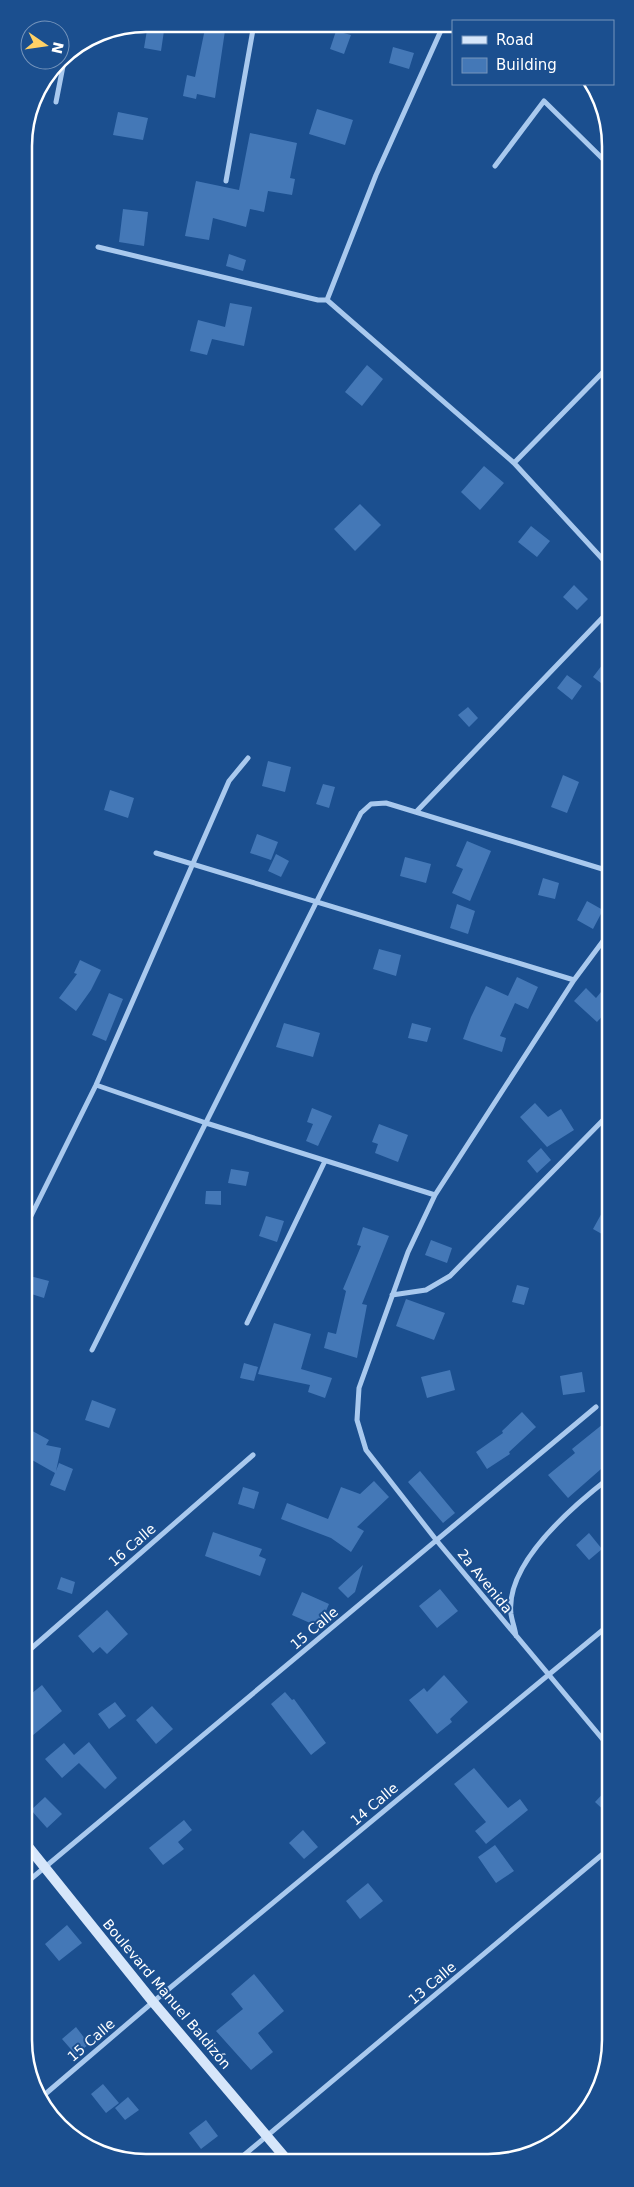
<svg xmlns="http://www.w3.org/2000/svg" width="634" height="2187" font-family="'DejaVu Sans',sans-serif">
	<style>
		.building { fill: #4478b7 }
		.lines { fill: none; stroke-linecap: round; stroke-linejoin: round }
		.street { stroke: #a9c9ee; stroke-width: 5 }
		.secondary { stroke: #d6e6fa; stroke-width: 10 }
		.labels { text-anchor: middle; stroke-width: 4; stroke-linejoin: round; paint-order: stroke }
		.street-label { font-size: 14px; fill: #fff; stroke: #1b4f8f }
		.rim { fill: none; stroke: #fff; stroke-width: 2.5 }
	</style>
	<rect width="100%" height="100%" fill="#1b4f8f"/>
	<!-- building -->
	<path class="building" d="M148 24H165L161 51 144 48Z
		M206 24H226L215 98 197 94 196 99 183 96 187 75 195 77Z
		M336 31 351 35 344 54 330 49Z
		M393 47 414 53 409 69 389 63Z
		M317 109 353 120 345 145 309 134Z
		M118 112 148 118 143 140 113 135Z
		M250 133 297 143 290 178 295 179 292 195 268 191 264 212 250 209 246 227 213 218 209 240 185 236 196 181 239 190Z
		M123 209 148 212 144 246 119 242Z
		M229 254 246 260 243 271 226 266Z
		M230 303 252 307 244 346 212 339 207 355 190 351 198 320 225 327Z
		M367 365 383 379 362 406 345 392Z
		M484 466 504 483 480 510 461 492Z
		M360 504 381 525 355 551 334 529Z
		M531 526 550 541 537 557 518 542Z
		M574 585 588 599 577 610 563 597Z
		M609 656V689L593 677Z
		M567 675 582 686 572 700 557 688Z
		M468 707 478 718 469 727 458 715Z
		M268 761 291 767 285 792 262 786Z
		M563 775 579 782 567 813 551 807Z
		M323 784 335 787 329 808 316 804Z
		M110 790 134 798 128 818 104 810Z
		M257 834 278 842 271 860 250 853Z
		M467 841 491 851 470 901 452 893 463 869 456 866Z
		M276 854 289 861 281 877 268 871Z
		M405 857 431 864 426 883 400 876Z
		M543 878 559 883 555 899 538 895Z
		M587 901 603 910 593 929 577 920Z
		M457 904 475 911 468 934 450 928Z
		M379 949 401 955 396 976 373 969Z
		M80 960 101 970 91 990 76 1011 59 998 77 974 74 973Z
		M517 977 538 987 528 1009 515 1003 500 1036 506 1038 502 1052 463 1039 471 1017 486 986 508 996Z
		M586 988 596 998 601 992 609 999V1009L597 1022 574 1001Z
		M109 993 123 999 106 1041 92 1035Z
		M284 1023 320 1033 313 1057 276 1047Z
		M412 1023 431 1028 427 1042 408 1038Z
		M535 1103 548 1117 561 1109 574 1130 547 1147 520 1117Z
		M312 1108 332 1116 318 1146 306 1141 313 1124 307 1122Z
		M379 1124 408 1135 398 1162 375 1153 378 1144 372 1142Z
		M541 1148 551 1160 537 1173 527 1161Z
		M231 1169 249 1172 246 1186 228 1183Z
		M206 1191H221V1205L205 1204Z
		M609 1200V1238L593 1229Z
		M266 1216 284 1221 277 1242 259 1236Z
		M363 1227 389 1236 362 1304 367 1305 357 1358 324 1348 328 1332 336 1334 346 1291 343 1289 361 1246 357 1245Z
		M431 1240 452 1248 447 1263 425 1255Z
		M30 1276 49 1281 44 1298 25 1292Z
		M517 1285 529 1288 524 1305 512 1302Z
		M406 1299 445 1313 434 1340 396 1326Z
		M274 1323 311 1334 301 1369 332 1378 325 1398 308 1392 310 1385 258 1374Z
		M244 1363 258 1367 254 1381 240 1378Z
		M450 1370 455 1390 427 1398 421 1377Z
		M582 1372 585 1392 563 1395 560 1376Z
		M92 1400 116 1409 109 1428 85 1420Z
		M522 1412 536 1427 509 1452 510 1454 487 1469 476 1452 503 1433 502 1431Z
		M603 1424 609 1433V1462L568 1498 548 1475 575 1453 572 1449Z
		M25 1427 49 1440 46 1445 61 1448 56 1471 59 1463 73 1469 65 1491 50 1485 55 1473 25 1456Z
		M420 1471 455 1513 443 1523 408 1482Z
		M374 1481 389 1497 357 1527 364 1531 351 1552 331 1538 281 1519 287 1503 328 1519 341 1487 360 1494Z
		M243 1487 259 1492 254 1509 238 1504Z
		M213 1532 262 1549 259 1556 266 1559 260 1576 205 1556Z
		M589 1533 602 1549 589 1560 576 1545Z
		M363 1565 355 1592 348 1598 338 1588Z
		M61 1577 75 1582 72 1594 57 1589Z
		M440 1589 458 1611 437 1628 419 1606Z
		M302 1592 329 1604 319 1627 292 1615Z
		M107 1610 128 1634 107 1654 100 1647 93 1653 78 1636Z
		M444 1675 468 1702 450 1719 452 1722 437 1734 409 1700 424 1688 427 1692Z
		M42 1685 62 1711 26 1741V1698Z
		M285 1692 292 1700 294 1699 326 1743 311 1755 271 1704Z
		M115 1702 126 1716 109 1729 98 1714Z
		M152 1706 173 1729 156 1744 136 1720Z
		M89 1742 117 1778 105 1789 79 1763 62 1778 45 1759 64 1743 74 1755Z
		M474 1768 508 1808 520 1799 528 1810 486 1844 475 1831 486 1822 454 1784Z
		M610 1786V1816L595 1802Z
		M45 1797 62 1814 47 1828 31 1810Z
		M184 1820 192 1830 178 1842 184 1849 163 1865 149 1848Z
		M303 1830 318 1847 304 1859 289 1843Z
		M495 1845 514 1871 496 1883 478 1857Z
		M368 1883 383 1901 360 1919 346 1901Z
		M67 1925 82 1943 59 1961 45 1944Z
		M254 1974 284 2011 258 2033 273 2052 251 2070 216 2031 243 2009 231 1994Z
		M76 2027 89 2044 76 2055 62 2039Z
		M103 2084 119 2103 106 2113 91 2094Z
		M128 2097 139 2110 125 2120 115 2108Z
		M206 2120 218 2136 201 2149 189 2133Z"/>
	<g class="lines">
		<!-- street -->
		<path class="street" d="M56 102 65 56
			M495 166 544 101 608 164
			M226 181 254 24
			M98 247 318 300H327L376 175 443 26
			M327 300 514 463 608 565
			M514 463 608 367
			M416 812 608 612
			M156 853 574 980
			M609 933 574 980 435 1195 408 1252 359 1388 357 1420 366 1450 437 1541 610 1748
			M96 1085 206 1123 435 1195
			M25 1228 96 1085 229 781 248 758
			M392 1295 426 1290 450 1276 609 1114
			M247 1323 325 1161
			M92 1350 361 813 371 804 386 803 609 871
			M516 1636C515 1629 512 1621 511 1614 505 1563 573 1506 609 1478
			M26 1653 253 1455
			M26 1883 596 1407
			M43 2096 153 2002 610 1624
			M237 2161 610 1848"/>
		<!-- secondary -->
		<path class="secondary" d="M26 1844 153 2002 288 2161"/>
	</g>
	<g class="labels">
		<!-- street labels -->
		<g class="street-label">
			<text transform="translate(132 1545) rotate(-41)" y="5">16 Calle</text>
			<text transform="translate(485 1581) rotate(51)" y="5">2a Avenida</text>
			<text transform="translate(314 1628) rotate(-40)" y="5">15 Calle</text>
			<text transform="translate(374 1804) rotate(-40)" y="5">14 Calle</text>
			<text transform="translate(432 1983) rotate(-40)" y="5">13 Calle</text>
			<text transform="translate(167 1994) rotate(50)" y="5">Boulevard Manuel Baldizón</text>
			<text transform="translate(91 2040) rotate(-41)" y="5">15 Calle</text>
		</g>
	</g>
	<!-- crop -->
	<path d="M0 0H634V2187H0ZM146 32H488A114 114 0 0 1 602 146V2040A114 114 0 0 1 488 2154H146A114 114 0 0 1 32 2040V146A114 114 0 0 1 146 32Z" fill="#1b4f8f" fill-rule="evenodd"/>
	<path class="rim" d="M146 32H488A114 114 0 0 1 602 146V2040A114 114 0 0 1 488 2154H146A114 114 0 0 1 32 2040V146A114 114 0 0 1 146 32Z"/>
	<!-- legend -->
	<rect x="452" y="20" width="162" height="65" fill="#1b4f8f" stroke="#7695bc"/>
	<rect x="462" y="36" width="25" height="8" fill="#d6e6fa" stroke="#7695bc"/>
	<text x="496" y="45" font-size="15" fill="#ffffff">Road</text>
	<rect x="462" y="58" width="25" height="15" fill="#4478b7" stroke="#7695bc"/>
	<text x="496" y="70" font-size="15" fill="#ffffff">Building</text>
	<!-- north arrow -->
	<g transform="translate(45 45) rotate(103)"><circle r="24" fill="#1b4f8f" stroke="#7695bc"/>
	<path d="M0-4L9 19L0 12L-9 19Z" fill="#ffd166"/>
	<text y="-8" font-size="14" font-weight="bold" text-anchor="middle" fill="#ffffff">N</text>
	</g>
</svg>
